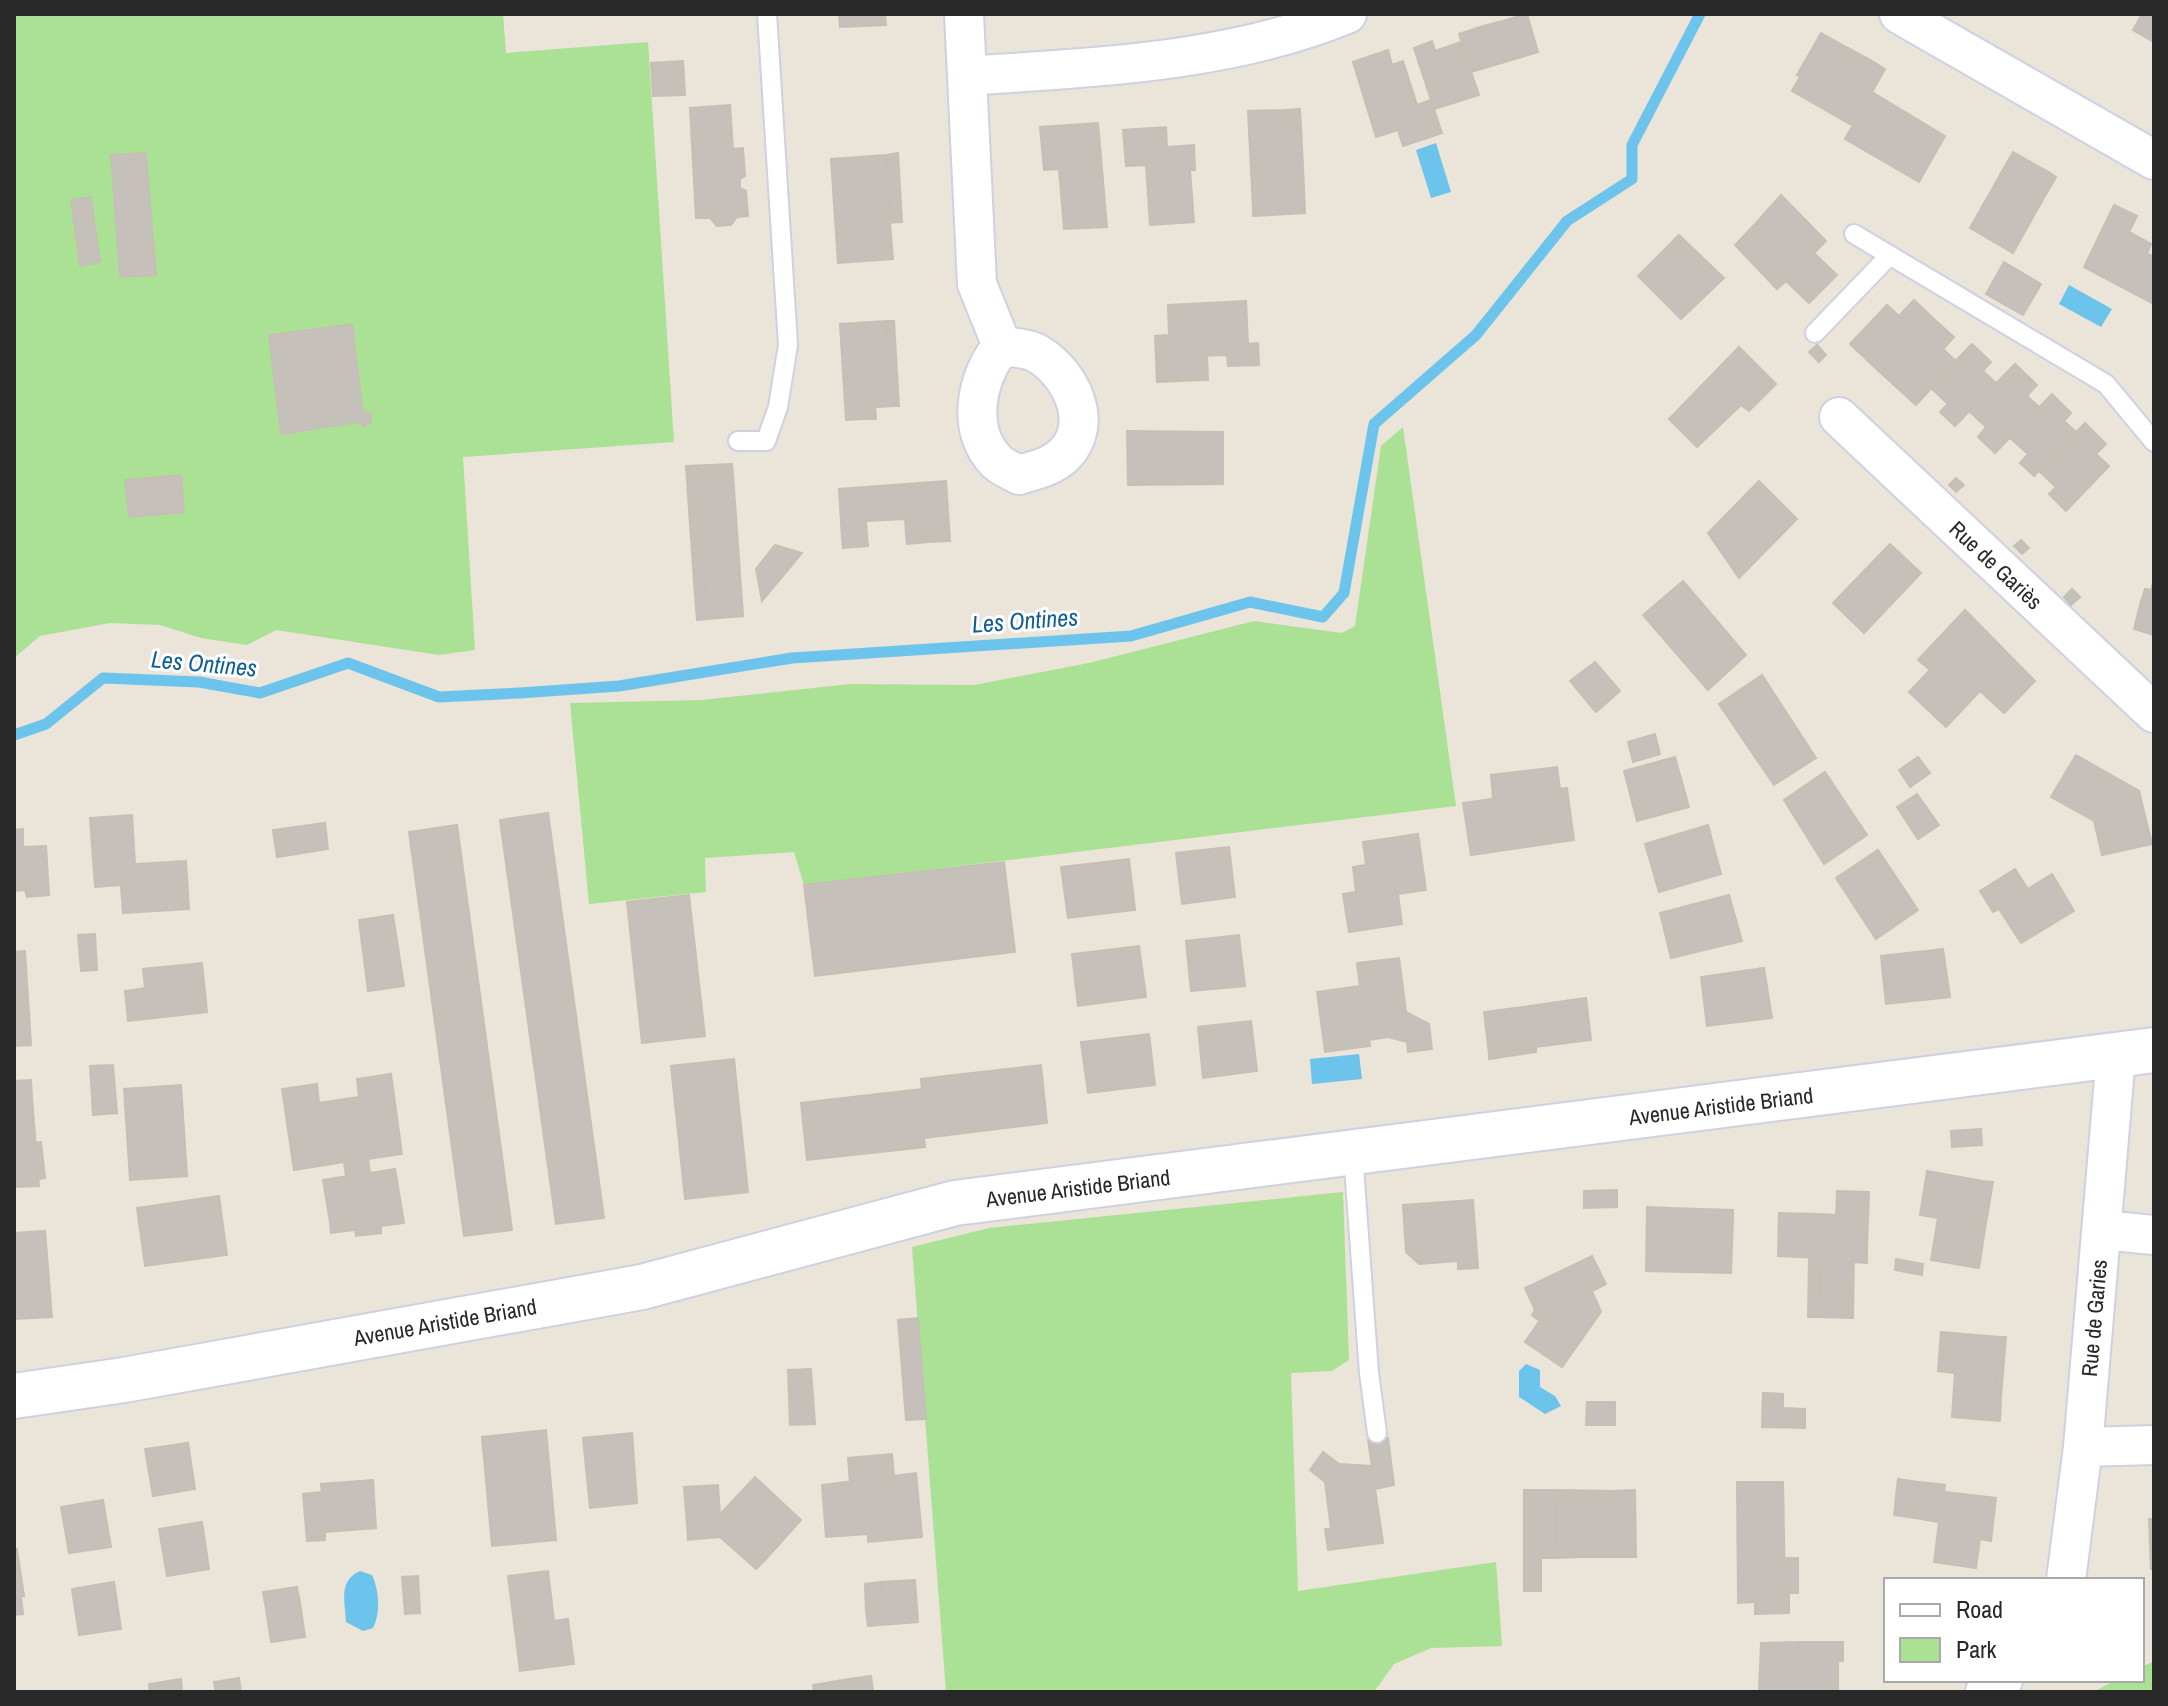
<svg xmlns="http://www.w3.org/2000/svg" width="2168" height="1706" font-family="'Archivo Narrow',sans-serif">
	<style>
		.green { fill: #abe195 }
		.water { fill: #6cc4ec }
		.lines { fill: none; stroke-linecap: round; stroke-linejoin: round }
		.stream { stroke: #6cc4ec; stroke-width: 11 }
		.building { fill: #c5c0b9; stroke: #c5c0b3; stroke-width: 2 }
		.service-casing { stroke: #ced1e1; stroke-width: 22 }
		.minor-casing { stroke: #ced1e1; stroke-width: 42 }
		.tertiary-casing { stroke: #ced1e1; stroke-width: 48 }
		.service { stroke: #fff; stroke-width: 18 }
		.minor { stroke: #fff; stroke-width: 38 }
		.tertiary { stroke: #fff; stroke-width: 44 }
		.labels { text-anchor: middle; stroke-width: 6; stroke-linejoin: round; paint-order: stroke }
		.street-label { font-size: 22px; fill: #282828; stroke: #fff }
		.water-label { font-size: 24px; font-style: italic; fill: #0e5f95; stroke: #fff }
	</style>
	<rect width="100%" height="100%" fill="#eae4d9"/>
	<!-- green -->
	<path class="green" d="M14 14H503L506 53 648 42 674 442 463 457 475 650 439 655 276 630 247 645 201 638 160 625 110 623 40 636 14 658Z
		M1403 427 1456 806 804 885 794 852 705 858 706 892 589 904 570 703 702 700 850 684 974 685 1089 663 1254 621 1342 633 1355 626 1381 446Z
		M1343 1192 1349 1360 1332 1371 1291 1373 1298 1591 1496 1562 1502 1646 1431 1648 1394 1664 1374 1692H946L912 1247 989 1228Z
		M2154 1661V1692H2093L2116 1680H2142V1667Z"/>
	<!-- water -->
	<path class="water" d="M1436 143 1451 192 1431 198 1416 150Z
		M2069 285 2112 309 2101 327 2059 304Z
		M1359 1054 1362 1079 1312 1084 1310 1059Z
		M1526 1364 1540 1370V1387L1555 1396 1561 1406 1545 1414 1519 1397V1371Z
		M360 1571 372 1575C379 1590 381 1613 373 1628L363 1631 346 1622C345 1601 338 1581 360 1571Z"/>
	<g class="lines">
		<!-- stream -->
		<path class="stream" d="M14 735 46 724 103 678 199 682 260 693 348 663 439 697 520 693 619 686 792 658 1131 636 1250 602 1323 617 1344 593 1374 424 1476 335 1567 221 1632 179V145L1700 14"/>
	</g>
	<!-- building -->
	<path class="building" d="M839 14H885L886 25 840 27Z
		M1527 14 1538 52 1471 72 1466 55 1483 50 1477 28Z
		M2142 14H2154V42L2133 30Z
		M1477 28 1483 50 1466 55 1459 34Z
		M1821 33 1848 48 1844 54 1866 68 1870 60 1885 69 1853 126 1792 91 1800 77 1797 75Z
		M1432 41 1435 51 1461 42 1479 95 1434 109 1442 133 1403 146 1398 130 1376 137 1353 62 1388 50 1392 65 1403 61 1417 105 1431 100 1414 48Z
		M1848 48 1870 60 1866 68 1844 54Z
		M683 61 685 95 653 96 651 63Z
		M1872 92 1945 136 1919 182 1845 139Z
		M730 105 733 149 743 148 745 176 740 179V188L746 191 748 216 737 217 731 225 717 226 710 218H696L690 108Z
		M1300 109 1301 127H1286L1285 110Z
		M1285 110 1286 127H1301L1303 167 1296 168 1298 207 1253 208 1248 111Z
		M1098 123 1107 227 1064 229 1059 169 1044 170 1040 127Z
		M1166 127 1167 147 1194 145 1195 170H1190L1194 222 1150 225 1146 165 1126 166 1123 130Z
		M2013 152 2050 173 2035 200 2041 203 2013 253 1970 228Z
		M146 153 156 275 120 277 111 155Z
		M898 153 902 222 880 223 879 210 890 208 886 155Z
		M886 155 890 208 879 210 880 223 890 222 893 259 838 263 831 159Z
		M1303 167 1305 213 1253 216V208L1298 207 1296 168Z
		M2050 173 2056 177 2041 203 2035 200Z
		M1781 195 1826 241 1814 253 1837 275 1824 288 1756 223Z
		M91 197 100 262 80 266 71 200Z
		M2114 205 2137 216 2129 232 2151 244 2147 253 2154 257V304L2084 267Z
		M1756 223 1824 288 1809 303 1786 281 1777 289 1735 245Z
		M1679 235 1724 278 1681 319 1638 276Z
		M2004 262 2041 284 2023 315 1986 294Z
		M1914 300 1935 320 1883 375 1850 344 1887 305 1899 316Z
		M1246 301 1248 344 1258 343 1259 365 1228 366 1227 355 1200 356 1202 380 1157 382 1155 336 1169 335 1168 305Z
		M1935 320 1954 337 1943 349 1956 361 1916 405 1883 375Z
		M886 321H894L899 406H892Z
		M886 321 892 406 861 408 862 419 846 420 840 324Z
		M352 324 363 412 371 414V422L364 426 359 422 281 434 269 335Z
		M1972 344 1991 362 1983 371 1996 383 1955 426 1940 412 1948 404 1930 387Z
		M1817 345 1826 355 1819 362 1809 352Z
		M1739 347 1776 384 1749 411 1741 405 1697 447 1669 419Z
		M1200 356H1207L1208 380H1202Z
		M2015 364 2037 385 2027 396 2039 407 1995 453 1978 437 1986 427 1969 411Z
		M2052 394 2071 413 2064 421 2076 432 2034 476 2020 463 2028 454 2010 438Z
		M875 407 876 419H862L861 408Z
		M2085 423 2106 444 2096 454 2109 466 2066 511 2049 494 2056 487 2039 471Z
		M1127 431 1223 432V484L1128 485Z
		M732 464 733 474 698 476 706 595 695 596 686 466Z
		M733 474 743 616 697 620 695 596 706 595 698 476Z
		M181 475 184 512 129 517 125 480Z
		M1956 478 1964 485 1956 492 1949 485Z
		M946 481 950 541 928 542V533L906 534 905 519 866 521 867 536 842 538 839 489Z
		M1759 481 1797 519 1739 578 1708 533Z
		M928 533V542L907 544 906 534Z
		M867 536 868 546 843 548 842 538Z
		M2021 540 2029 548 2022 554 2014 546Z
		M1890 544 1921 573 1864 633 1833 603Z
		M775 545 802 553 762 601 756 569Z
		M2154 580V608L2140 605 2145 589 2151 590Z
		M1683 581 1746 655 1708 690 1643 615Z
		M2072 589 2080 597 2071 605 2064 597Z
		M2140 605 2154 608V635L2134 629Z
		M1965 610 2035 681 2004 713 1980 691 1946 727 1909 692 1930 670 1918 660Z
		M1595 662 1620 691 1596 712 1570 681Z
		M1762 675 1816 758 1774 785 1719 704Z
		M1655 734 1660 754 1633 762 1628 742Z
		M2076 755 2139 791 2152 844 2102 855 2094 821 2051 797Z
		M1675 757 1689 807 1637 821 1624 771Z
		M1918 757 1930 773 1910 787 1899 770Z
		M1557 767 1560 789 1493 798 1491 775Z
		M1825 772 1867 835 1824 864 1784 800Z
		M1567 788 1574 840 1471 855 1463 803Z
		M1917 794 1939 825 1918 839 1897 807Z
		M548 813 604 1218 556 1224 500 820Z
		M132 815 135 864 186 861 189 909 123 913 121 885 95 887 90 818Z
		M325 823 328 849 277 857 273 830Z
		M457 825 512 1230 464 1236 409 832Z
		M1708 825 1721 874 1659 892 1645 844Z
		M23 829V847L46 846 49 895 27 897 25 890 14 891V830Z
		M1418 834 1426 890 1398 894 1402 924 1349 932 1343 894 1356 892 1353 867 1366 865 1363 842Z
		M1229 847 1235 897 1182 904 1176 853Z
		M1878 850 1918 910 1876 939 1836 878Z
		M1129 859 1135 910 1068 918 1061 867Z
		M1004 862 1015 952 815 976 804 885Z
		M2015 869 2028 889 2052 874 2074 911 2021 943 1999 909 1993 912 1980 891Z
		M689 895 705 1036 642 1043 627 902Z
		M1729 895 1742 941 1671 958 1660 913Z
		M393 915 404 986 368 991 359 920Z
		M95 934 97 970 81 971 78 935Z
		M1239 935 1245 986 1191 991 1186 941Z
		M1139 946 1146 997 1078 1006 1072 954Z
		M1943 949 1950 997 1886 1004 1881 956Z
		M25 951 31 1045 14 1046V952Z
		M1399 958 1406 1012 1429 1024 1432 1049 1408 1052 1407 1042 1388 1037 1369 1040 1370 1046 1325 1052 1317 992 1360 986 1357 963Z
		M202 963 207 1012 128 1021 125 991 145 988 143 969Z
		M1764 968 1772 1018 1707 1026 1701 977Z
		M1586 998 1591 1040 1536 1047 1529 1006Z
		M1529 1006 1536 1047 1489 1054 1484 1012Z
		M1251 1021 1257 1071 1203 1078 1198 1027Z
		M1149 1034 1155 1085 1088 1093 1081 1042Z
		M1536 1047V1052L1489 1059V1054Z
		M734 1059 748 1192 685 1199 671 1066Z
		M113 1065 117 1113 93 1115 90 1066Z
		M1041 1065 1047 1123 924 1138 925 1147 807 1160 801 1103 922 1089 921 1079Z
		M391 1074 402 1154 368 1159 370 1173 364 1174 363 1168 354 1169V1175L346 1176 344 1162 294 1170 282 1089 317 1084 319 1103 359 1097 357 1079Z
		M31 1080 32 1098 14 1099V1081Z
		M181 1085 187 1176 130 1180 124 1089Z
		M32 1098 39 1186 14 1187V1099Z
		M1981 1129 1982 1145 1952 1147 1951 1131Z
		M41 1142 45 1178 38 1179 35 1143Z
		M363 1168 364 1174 395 1169 404 1223 381 1226V1233L356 1236 353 1219 330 1222 323 1180 354 1175V1169Z
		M1927 1171 1983 1181 1975 1228 1985 1229 1979 1268 1931 1260 1938 1218 1920 1215Z
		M1983 1181 1993 1182 1985 1229 1975 1228Z
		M1617 1190V1207L1584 1208V1191Z
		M1837 1191 1869 1192 1867 1246H1854L1853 1318 1820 1317 1821 1258 1778 1256 1779 1213 1818 1214V1222H1836Z
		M219 1196 227 1255 145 1266 137 1208Z
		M1473 1200 1478 1268 1458 1269V1261L1419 1264 1406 1252 1403 1205Z
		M1647 1207 1670 1208V1216L1733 1218 1731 1273 1646 1271Z
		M1670 1208 1733 1210V1218L1670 1216Z
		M1818 1214 1837 1215 1836 1222H1818Z
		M353 1219 355 1230 331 1233 330 1222Z
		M45 1231 52 1317 14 1319V1233Z
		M1854 1246H1867V1263L1854 1262Z
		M1592 1256 1606 1284 1592 1291 1601 1312 1562 1367 1525 1342 1540 1320 1542 1323 1547 1317 1543 1315 1545 1303 1536 1283Z
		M1809 1258H1821L1820 1317H1808Z
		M1896 1259 1923 1264 1922 1275 1895 1270Z
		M1536 1283 1545 1303 1543 1315 1547 1317 1542 1323 1532 1315 1535 1310 1525 1288Z
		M918 1318 926 1419 906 1420 898 1320Z
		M1941 1332 1999 1337 1994 1397H2001L2000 1421 1952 1417 1955 1373 1938 1371Z
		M1999 1337H2006L2001 1397H1994Z
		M811 1369 815 1424 790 1425 788 1370Z
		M1763 1393 1783 1394V1408L1805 1409V1428L1762 1427Z
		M1587 1402H1615V1425H1586Z
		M546 1430 556 1540 492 1546 482 1437Z
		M632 1433 637 1503 590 1508 583 1438Z
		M1388 1438 1394 1485 1375 1489 1383 1543 1328 1550 1325 1529H1331L1325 1482 1310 1470 1323 1452 1339 1464 1372 1466 1368 1440Z
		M188 1443 195 1489 153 1496 145 1449Z
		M892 1454 894 1478 850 1482 848 1458Z
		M916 1473 922 1537 868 1542V1534L826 1537 822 1485Z
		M755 1477 801 1520 766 1559H745L720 1537 688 1540 687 1525 712 1523Z
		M1898 1479 1919 1482 1915 1518 1894 1515Z
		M373 1480 376 1528 325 1532V1540L307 1541 303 1494 322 1492 321 1484Z
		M1737 1482H1783L1785 1593 1738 1594Z
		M1919 1482 1945 1485 1944 1492 1996 1498 1991 1541 1980 1539 1976 1568 1934 1562 1939 1522 1915 1518Z
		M718 1485 720 1515 712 1523 687 1525 684 1487Z
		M1524 1490H1555L1556 1558H1524Z
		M1555 1490 1613 1491V1500L1555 1499Z
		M1635 1490 1636 1557H1614V1549L1577 1550V1557L1556 1558 1555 1499 1613 1500V1491Z
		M103 1500 111 1547 69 1553 61 1507Z
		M2149 1519H2154V1569H2151Z
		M202 1522 209 1569 167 1576 159 1529Z
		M14 1549H17L24 1596 14 1598Z
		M1614 1549V1557H1577V1550Z
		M1524 1558H1541V1591H1524Z
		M1784 1558H1798V1593H1785Z
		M745 1559H766L756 1569Z
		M548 1571 554 1621 568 1619 574 1664 520 1671 508 1576Z
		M418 1576 420 1613 405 1614 402 1577Z
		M915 1580 918 1622 868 1626 866 1611 883 1609 881 1582Z
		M114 1582 121 1629 79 1635 72 1589Z
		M881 1582 883 1609 866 1611 865 1584Z
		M297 1587 300 1603 266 1609 263 1592Z
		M1785 1593H1789V1613L1755 1614V1594Z
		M1738 1594H1755V1602L1738 1603Z
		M21 1597 23 1614 14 1615V1598Z
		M300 1603 305 1637 271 1642 266 1609Z
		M1798 1642V1662L1838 1661V1692H1759L1761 1643Z
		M1798 1642H1843V1661L1798 1662Z
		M871 1676 873 1692H851L849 1679Z
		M239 1678 241 1692H216L214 1682Z
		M181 1679 182 1692H150L149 1684Z
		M849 1679 851 1692H814L813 1685Z"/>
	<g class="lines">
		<!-- service casing -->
		<g class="service-casing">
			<path id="service" d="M1854 234 2106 384 2154 442
				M1815 333 1890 255
				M738 441H766L778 407 788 345 767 14
				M1353 1153 1369 1373 1377 1433"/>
		</g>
		<!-- minor casing -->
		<g class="minor-casing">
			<path id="minor" d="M964 14 977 284 1002 346
				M1899 14 2154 160
				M967 76C1094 67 1228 63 1347 14
				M1002 346C1013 348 1029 348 1038 354 1070 373 1096 423 1064 455 1051 467 1035 470 1019 475 1012 471 1002 467 997 462 965 431 976 376 1002 346Z
				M1839 417 2154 713
				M2102 1230 2154 1235
				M2083 1447 2154 1445
				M2066 1580 2083 1447 2116 1055
				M1985 1692 2003 1680"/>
		</g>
		<!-- tertiary casing -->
		<g class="tertiary-casing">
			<path id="tertiary" d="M14 1396 124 1380 642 1287 955 1203 2154 1050"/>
		</g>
		<!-- service -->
		<use href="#service" class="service"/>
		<!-- minor -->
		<use href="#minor" class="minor"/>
		<!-- tertiary -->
		<use href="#tertiary" class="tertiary"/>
	</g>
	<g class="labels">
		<!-- street labels -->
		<g class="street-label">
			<text transform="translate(1996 565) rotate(43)" y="8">Rue de Gariès</text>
			<text transform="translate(1721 1106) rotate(-7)" y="8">Avenue Aristide Briand</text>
			<text transform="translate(1078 1188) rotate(-7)" y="8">Avenue Aristide Briand</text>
			<text transform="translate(2094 1318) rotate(-85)" y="8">Rue de Garies</text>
			<text transform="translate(445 1322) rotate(-10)" y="8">Avenue Aristide Briand</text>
		</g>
		<!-- water labels -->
		<g class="water-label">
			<text transform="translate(1025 621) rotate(-4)" y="8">Les Ontines</text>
			<text transform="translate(204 664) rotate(5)" y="8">Les Ontines</text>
		</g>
	</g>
	<!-- border -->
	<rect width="2168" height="1706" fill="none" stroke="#282828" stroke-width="32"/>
	<!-- legend -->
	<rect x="1884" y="1578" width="260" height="104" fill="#ffffff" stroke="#a9a9a9" stroke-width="2"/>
	<rect x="1900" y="1604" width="40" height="12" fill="#ffffff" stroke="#a9a9a9" stroke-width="2"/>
	<text x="1956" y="1618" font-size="24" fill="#282828">Road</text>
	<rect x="1900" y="1638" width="40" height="24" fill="#abe195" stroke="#a9a9a9" stroke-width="2"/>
	<text x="1956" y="1658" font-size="24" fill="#282828">Park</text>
</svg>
